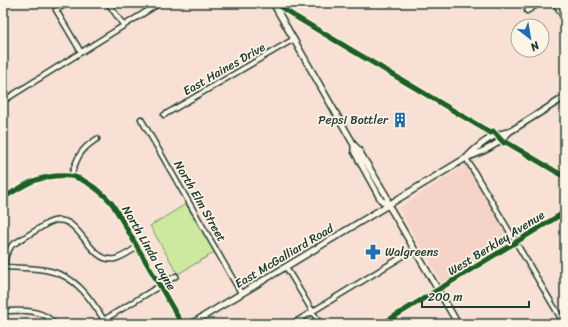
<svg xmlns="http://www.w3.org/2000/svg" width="568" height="327" font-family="Sriracha,sans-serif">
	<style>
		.built { fill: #f5d3c8 }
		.green { fill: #cde89f; stroke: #76926a }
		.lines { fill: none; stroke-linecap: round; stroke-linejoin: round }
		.minor-casing { stroke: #1f3d34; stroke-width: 7 }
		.major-casing { stroke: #1f3d34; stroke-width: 8 }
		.minor { stroke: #fcf5e5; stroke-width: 4 }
		.major { stroke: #fcf5e5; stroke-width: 5 }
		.cycleway-casing { stroke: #fcf5e5; stroke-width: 8 }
		.cycleway { stroke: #1b5e20; stroke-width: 5 }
		.labels { text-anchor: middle; stroke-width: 3.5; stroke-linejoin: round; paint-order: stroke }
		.street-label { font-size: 12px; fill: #1f3d34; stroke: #fcf5e5 }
		.poi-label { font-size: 12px; fill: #1f3d34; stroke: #fcf5e5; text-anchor: end }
	</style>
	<rect width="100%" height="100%" fill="#f8e1d4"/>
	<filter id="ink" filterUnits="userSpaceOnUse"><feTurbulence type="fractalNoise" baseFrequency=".025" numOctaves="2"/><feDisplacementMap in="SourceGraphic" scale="8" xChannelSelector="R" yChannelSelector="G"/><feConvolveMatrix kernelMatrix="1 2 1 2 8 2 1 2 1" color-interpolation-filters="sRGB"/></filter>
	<g filter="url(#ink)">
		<!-- built -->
		<path class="built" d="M466 165 468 166 512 240 442 283 399 208Z"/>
		<!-- green -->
		<path class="green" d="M186 204 215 252 178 274 150 226Z"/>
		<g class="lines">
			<!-- minor casing -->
			<g class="minor-casing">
				<path id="minor" d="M68 3 56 10 81 52
					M108 3 124 26
					M555 3 565 20
					M527 11 540 3
					M3 101 160 3
					M164 115 294 39
					M141 119 241 293
					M466 158 563 322
					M71 176C77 158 80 149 97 139
					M3 198C13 192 22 186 33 181 44 177 58 175 70 176 83 177 105 194 113 205L182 324
					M3 267C59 269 73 270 104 320
					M4 267 6 255 12 245 48 223C80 207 86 264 115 259 123 257 130 252 137 247
					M286 267 320 324
					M3 311C21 311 42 308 55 324
					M97 324 176 276
					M292 324 413 250
					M382 324 565 212"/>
			</g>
			<!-- major casing -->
			<g class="major-casing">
				<path id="major" d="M273 3 354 145 358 149 387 197 388 205 392 211 458 324
					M354 145V151L381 200 388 205
					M468 156C479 145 493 133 509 132
					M191 324 466 158C482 152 499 145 509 132L565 97"/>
			</g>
			<!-- minor -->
			<use href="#minor" class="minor"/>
			<!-- major -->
			<use href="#major" class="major"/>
			<!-- cycleway casing -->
			<g class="cycleway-casing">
				<path id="cycleway" d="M279 3 282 8 296 17 491 133 493 131 504 143 506 142 565 177
					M3 198C13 192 22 186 33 181 44 177 58 175 70 176 83 177 105 194 113 205L182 324
					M382 324 565 212"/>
			</g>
			<!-- cycleway -->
			<use href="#cycleway" class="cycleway"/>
		</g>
	</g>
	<!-- icons -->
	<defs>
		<g id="building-bare" transform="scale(1.2)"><path d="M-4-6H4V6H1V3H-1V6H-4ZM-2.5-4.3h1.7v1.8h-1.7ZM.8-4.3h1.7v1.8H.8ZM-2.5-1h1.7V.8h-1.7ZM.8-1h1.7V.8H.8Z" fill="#1f6fb2" stroke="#fcf5e5" stroke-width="2.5" paint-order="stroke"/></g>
		<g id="pharmacy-bare" transform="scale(1.2)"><path d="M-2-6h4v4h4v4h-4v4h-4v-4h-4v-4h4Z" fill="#1f6fb2" stroke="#fcf5e5" stroke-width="2.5" paint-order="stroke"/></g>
	</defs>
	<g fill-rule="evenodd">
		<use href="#building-bare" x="400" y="120"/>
		<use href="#pharmacy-bare" x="373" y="252"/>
	</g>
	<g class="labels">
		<!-- street labels -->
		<g class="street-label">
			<text transform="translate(224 69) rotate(-30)" y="4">East Haines Drive</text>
			<text transform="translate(200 201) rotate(60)" y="4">North Elm Street</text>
			<text transform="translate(496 243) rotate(-32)" y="4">West Berkley Avenue</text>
			<text transform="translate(149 248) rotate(60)" y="4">North Linda Layne</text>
			<text transform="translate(284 256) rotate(-31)" y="4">East McGalliard Road</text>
		</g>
		<!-- poi labels -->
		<g class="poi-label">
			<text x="388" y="124">Pepsi Bottler</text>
			<text x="385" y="256" text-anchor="start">Walgreens</text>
		</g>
	</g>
	<!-- margin -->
	<rect width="568" height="327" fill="none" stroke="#fcf5e5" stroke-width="16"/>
	<rect x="8" y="8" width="552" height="311" fill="none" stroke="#1f3d34" stroke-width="1.5" filter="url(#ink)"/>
	<!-- north arrow -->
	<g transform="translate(530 38) rotate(149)"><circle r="19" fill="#fcf5e5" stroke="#a4ab9e"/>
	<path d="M0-3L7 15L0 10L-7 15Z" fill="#1f6fb2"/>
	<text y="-6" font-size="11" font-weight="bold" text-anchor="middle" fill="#1f3d34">N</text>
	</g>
	<!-- scale -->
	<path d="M422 301v6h107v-6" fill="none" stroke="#1f3d34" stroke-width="2"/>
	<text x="428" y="301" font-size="12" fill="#1f3d34" stroke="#fcf5e5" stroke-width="3" paint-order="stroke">200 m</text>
</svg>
